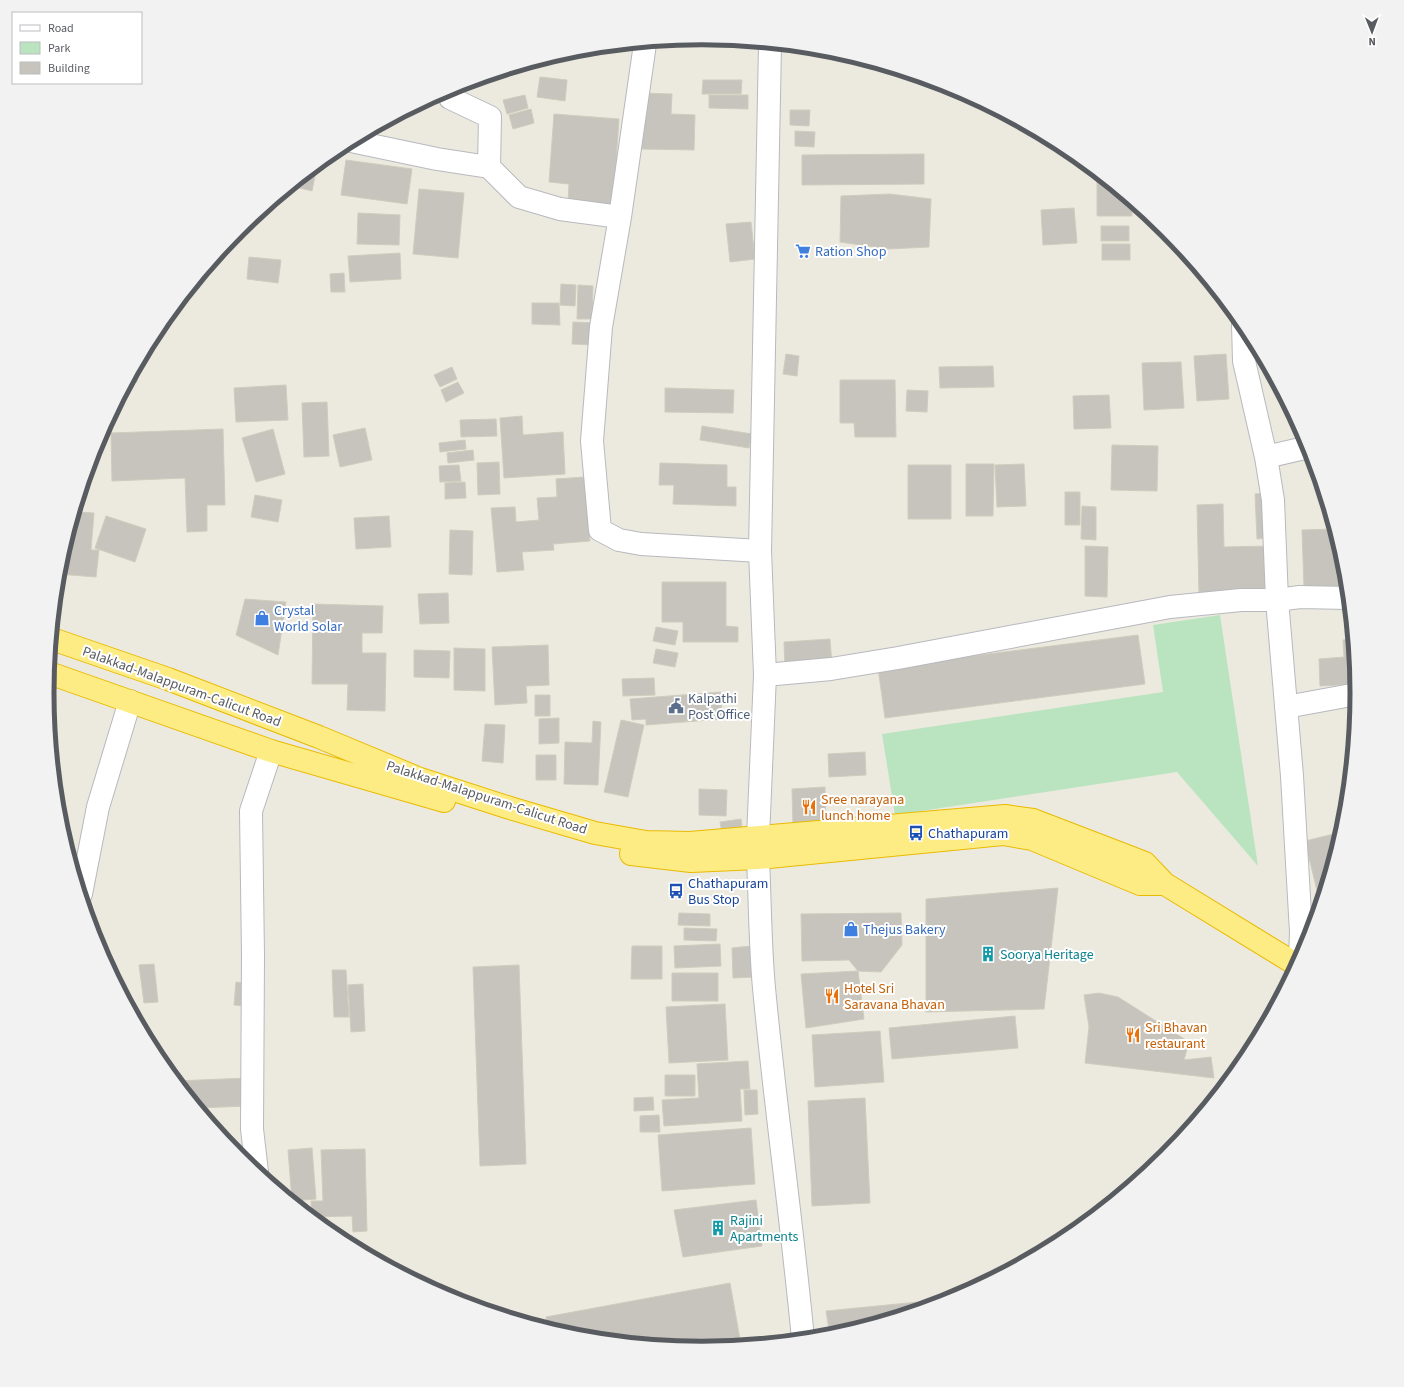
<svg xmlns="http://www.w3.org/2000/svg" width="1404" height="1387" font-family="'Source Sans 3',sans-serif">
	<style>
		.green { fill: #bae4bf }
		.building { fill: #c6c4bc; stroke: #d0ccbd }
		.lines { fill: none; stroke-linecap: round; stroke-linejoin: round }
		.minor-casing { stroke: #b7b9be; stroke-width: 24 }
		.highway-casing { stroke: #eaba00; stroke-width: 24 }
		.minor { stroke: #fff; stroke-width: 22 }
		.highway { stroke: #fdec84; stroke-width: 22 }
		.labels { text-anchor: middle; stroke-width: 4; stroke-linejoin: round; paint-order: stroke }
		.shop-label { font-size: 14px; fill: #366cbe; stroke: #fff; text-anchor: start }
		.street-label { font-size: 14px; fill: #585b60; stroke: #fff }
		.service-label { font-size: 14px; fill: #4e5e75; stroke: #fff; text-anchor: start }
		.food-label { font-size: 14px; fill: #c56008; stroke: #fff; text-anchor: start }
		.transit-label { font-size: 14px; fill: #164399; stroke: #fff; text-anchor: start }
		.culture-label { font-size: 14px; fill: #0d838f; stroke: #fff; text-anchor: start }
		.rim { fill: none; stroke: #585b60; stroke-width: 5 }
	</style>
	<rect width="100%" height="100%" fill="#eceadf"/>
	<!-- green -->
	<path class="green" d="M1220 615 1258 866 1177 772 895 815 882 734 1163 692 1153 625Z"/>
	<!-- building -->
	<path class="building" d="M540 77 567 80 565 101 537 97Z
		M703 80H742L741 94H702Z
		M643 93 672 94 671 114 695 115 694 150 642 149Z
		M525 95 528 108 507 114 503 100Z
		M709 95H748V109L709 108Z
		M531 109 534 123 513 129 509 115Z
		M790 110H810L809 126 790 125Z
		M554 114 619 119 613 206 568 203 569 184 549 182Z
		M795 131 815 132 814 147 795 146Z
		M924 154V184L802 185V155Z
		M346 160 412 169 407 204 341 195Z
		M317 166 312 191 291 186Z
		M1097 181 1106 182 1132 202V216H1097Z
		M419 189 464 193 458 258 413 254Z
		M890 194 931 199 929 247 888 249 840 242 841 196Z
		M1074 208 1077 243 1043 245 1041 210Z
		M358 213 400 215 399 245 357 244Z
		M751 222 755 259 730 262 726 224Z
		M1101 226H1129V241H1101Z
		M1102 244H1130V260H1102Z
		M400 253 401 279 350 282 348 256Z
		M249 257 281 260 278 283 247 279Z
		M344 273 345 292H331L330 274Z
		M561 284 576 285 575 306 560 305Z
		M578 285 593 286 592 319H577Z
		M532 303H559L560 325 532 324Z
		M573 322 596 323 595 345 572 344Z
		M147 347 148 359H141Z
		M786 354 799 356 797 376 783 374Z
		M1226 354 1229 399 1197 401 1194 356Z
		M1181 362 1184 408 1144 410 1142 363Z
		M993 366 994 387 940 388 939 367Z
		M452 367 457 379 440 387 434 375Z
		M136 368 137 382 128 383Z
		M840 380H895L896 437H855L854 423H840Z
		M458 382 464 393 446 402 441 390Z
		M286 385 288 420 236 422 234 388Z
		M665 388 734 390 733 413 665 412Z
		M907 390 928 391 927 412 906 411Z
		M1109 395 1111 428 1074 429 1073 396Z
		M327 402 329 456 304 457 302 403Z
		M522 416 523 435 563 432 565 474 504 478 500 418Z
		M496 419 497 436 461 437 460 420Z
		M702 426 752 434 749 448 700 440Z
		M365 428 372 460 340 467 333 435Z
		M223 429 225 505H207V531L187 532 185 478 112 481 111 433Z
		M273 429 285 474 256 482 242 438Z
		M465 440 466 449 440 452 439 443Z
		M1112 445 1158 446 1157 491 1111 490Z
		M473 450 474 460 448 463 447 453Z
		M499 462 500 494 478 495 477 463Z
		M660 463 727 465V487H736V506L673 504 674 485H659Z
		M966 464H994L993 516H966Z
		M1024 464 1026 506 997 507 995 465Z
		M459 465 461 481 440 482 439 466Z
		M908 465H951V519H908Z
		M584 477 590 541 553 544 554 550 522 552 524 570 497 572 491 508 515 507 516 522 539 520 537 498 557 497 556 479Z
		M465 482 466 498 445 499V483Z
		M1065 492H1080V525H1065Z
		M1267 493 1269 538 1257 539 1255 494Z
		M255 495 282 500 278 522 251 517Z
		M1223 504 1224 547 1270 546 1272 594 1199 596 1197 505Z
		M1082 506 1096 507V540L1081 539Z
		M75 512 94 513 91 550H99L96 577 58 574 59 565Z
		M106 516 146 529 135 562 95 548Z
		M389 516 391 547 356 549 354 518Z
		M1334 529 1341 553 1342 586 1304 587 1302 530Z
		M450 530 473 531 472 575 449 574Z
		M1085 546 1108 547 1107 597 1085 596Z
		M662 582H726V626L738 627V642H683V622H662Z
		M448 593 449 623 420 624 418 594Z
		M245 599 286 602 278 655 236 635Z
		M313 604 383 606 382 633H362V653H386L385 711 347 710 348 684H312Z
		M656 627 678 631 675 645 653 641Z
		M1138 635 1145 684 885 718 878 668Z
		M830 639 832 665 785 667 784 642Z
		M1352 639 1357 684 1320 686 1319 659 1344 657 1343 640Z
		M548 645 549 685 526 686 527 703 495 705 492 647Z
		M454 648 485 649V691L454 690Z
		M656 649 678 653 675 667 653 663Z
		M414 650 450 651 449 678 414 677Z
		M654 678 655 695 623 696 622 679Z
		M721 692 722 719 646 725V719L632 720 630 699Z
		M535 695H550V716H535Z
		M559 718V743L539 744V719Z
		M621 720 644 725 628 797 604 792Z
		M593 721 601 722 598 785 564 784 565 742 592 743Z
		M485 724 505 725 503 763 482 761Z
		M865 752 866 775 829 777 828 754Z
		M536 755H556V780H536Z
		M825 787 826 825 793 827 792 789Z
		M699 789 727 790 726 816 699 815Z
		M741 819 743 835 723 838 720 822Z
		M1342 832 1320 903 1305 841Z
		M1058 888 1044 1009 926 1012V899Z
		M679 913 710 914V926L678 925Z
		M901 913 902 945 881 972 858 971 849 960 802 961 801 914Z
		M684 928 717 929 716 941 684 940Z
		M720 944 721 966 675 968 674 946Z
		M632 946H662V979H631Z
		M751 946 753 977 733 978 732 948Z
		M154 964 158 1002 144 1003 139 965Z
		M519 965 526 1164 480 1166 473 967Z
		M332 970H346L349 1017H334Z
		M858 971 864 1019 806 1028 801 974Z
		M672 973H718V1001H672Z
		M236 982 248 983 246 1006 234 1005Z
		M363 984 365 1031 351 1032 348 985Z
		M1099 993 1118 997 1189 1042 1184 1060 1211 1057 1214 1078 1085 1063 1089 1027 1084 995Z
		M725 1004 728 1060 669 1063 666 1007Z
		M1015 1016 1018 1048 892 1059 889 1028Z
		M880 1031 884 1082 815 1087 812 1035Z
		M748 1061 750 1089H740L742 1121 664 1126 662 1100 699 1098 697 1064Z
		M665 1075H695V1096H665Z
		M247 1078 248 1106 198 1108 176 1081Z
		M744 1090H757L758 1114 745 1115Z
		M653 1097 654 1110 634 1111V1098Z
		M865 1098 870 1203 812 1206 808 1101Z
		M659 1115 660 1132H640V1116Z
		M751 1128 755 1184 662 1191 658 1135Z
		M223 1138H229L230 1146Z
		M312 1148 316 1199 292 1201 288 1150Z
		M365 1149 367 1231 353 1232 352 1216 312 1217 311 1201H323L321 1150Z
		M756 1200 762 1246 683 1257 674 1210Z
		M419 1275 420 1282 407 1276Z
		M730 1283 741 1345 702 1349 574 1336 548 1329 546 1317Z
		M918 1302 919 1309 830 1336 826 1311Z"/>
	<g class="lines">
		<!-- minor casing -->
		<g class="minor-casing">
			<path id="minor" d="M645 44 620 217 601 327 592 441 600 530 619 540 641 544 760 551
				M770 45 760 551 765 675 758 838V858C760 901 760 945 764 988 775 1105 792 1222 803 1339
				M447 90 450 98 490 117 489 167 519 197 560 209 620 217
				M351 141 437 159 489 167
				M1243 324 1244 361 1266 457 1273 500 1277 600 1292 776 1301 932 1300 959
				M1266 457 1309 447
				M765 675 831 669 898 658 1170 607 1241 600H1277L1300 597 1348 598
				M1286 707 1357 694
				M81 894 98 807 130 701
				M257 1172 252 1129 253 956 251 811 271 751"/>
		</g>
		<!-- highway casing -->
		<g class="highway-casing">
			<path id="highway" d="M52 639 168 679 319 737 420 779 510 808 595 833 646 842 690 843 1005 816 1033 820 1145 863 1165 884 1297 965
				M49 673 271 751 444 801
				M631 854 691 861 758 858 1003 834 1032 839 1140 884H1165"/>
		</g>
		<!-- minor -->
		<use href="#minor" class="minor"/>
		<!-- highway -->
		<use href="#highway" class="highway"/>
	</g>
	<!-- icons -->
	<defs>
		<g id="supermarket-bare" transform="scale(1.2)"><path d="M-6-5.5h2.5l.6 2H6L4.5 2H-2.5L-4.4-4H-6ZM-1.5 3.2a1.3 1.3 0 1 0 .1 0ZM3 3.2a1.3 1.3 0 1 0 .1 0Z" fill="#3f7fe0" stroke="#fff" stroke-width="2.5" paint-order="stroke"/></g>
		<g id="shop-bare" transform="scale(1.2)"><path d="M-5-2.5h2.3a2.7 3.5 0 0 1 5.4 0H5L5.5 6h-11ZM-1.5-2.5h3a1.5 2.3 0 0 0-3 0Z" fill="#3f7fe0" stroke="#fff" stroke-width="2.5" paint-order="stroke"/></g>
		<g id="civic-bare" transform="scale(1.2)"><path d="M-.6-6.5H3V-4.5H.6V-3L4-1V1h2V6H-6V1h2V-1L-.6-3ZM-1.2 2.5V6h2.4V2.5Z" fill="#5c6f8a" stroke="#fff" stroke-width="2.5" paint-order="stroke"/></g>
		<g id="restaurant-bare" transform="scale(1.2)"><path d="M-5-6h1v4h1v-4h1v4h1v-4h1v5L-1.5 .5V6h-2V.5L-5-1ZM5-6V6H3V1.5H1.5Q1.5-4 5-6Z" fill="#e8710a" stroke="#fff" stroke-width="2.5" paint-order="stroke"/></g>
		<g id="bus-bare" transform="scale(1.2)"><path d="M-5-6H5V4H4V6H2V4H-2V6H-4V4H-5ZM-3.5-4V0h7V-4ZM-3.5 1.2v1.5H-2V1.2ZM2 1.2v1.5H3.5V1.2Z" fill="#1a4fb4" stroke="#fff" stroke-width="2.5" paint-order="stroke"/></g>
		<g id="building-bare" transform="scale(1.2)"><path d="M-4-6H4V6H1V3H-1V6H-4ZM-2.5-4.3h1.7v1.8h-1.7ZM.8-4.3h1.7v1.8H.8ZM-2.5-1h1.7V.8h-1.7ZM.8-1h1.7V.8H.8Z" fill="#0f9aa8" stroke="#fff" stroke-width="2.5" paint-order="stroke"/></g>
	</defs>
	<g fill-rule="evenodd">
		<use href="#supermarket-bare" x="803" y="251"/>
		<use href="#shop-bare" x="262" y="618"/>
		<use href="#civic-bare" x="676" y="706"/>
		<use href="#restaurant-bare" x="809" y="807"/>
		<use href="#bus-bare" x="916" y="833"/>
		<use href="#bus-bare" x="676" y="891"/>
		<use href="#shop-bare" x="851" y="929"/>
		<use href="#building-bare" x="988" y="954"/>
		<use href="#restaurant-bare" x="832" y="996"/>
		<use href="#restaurant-bare" x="1133" y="1035"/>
		<use href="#building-bare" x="718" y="1228"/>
	</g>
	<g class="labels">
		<!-- shop labels -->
		<g class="shop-label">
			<text x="815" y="256">Ration Shop</text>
			<text x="274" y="615">Crystal<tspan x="274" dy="16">World Solar</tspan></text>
			<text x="863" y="934">Thejus Bakery</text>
		</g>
		<!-- street labels -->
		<g class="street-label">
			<text transform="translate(182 686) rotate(20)" y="5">Palakkad-Malappuram-Calicut Road</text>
			<text transform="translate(487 797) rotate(18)" y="5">Palakkad-Malappuram-Calicut Road</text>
		</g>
		<!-- service labels -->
		<g class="service-label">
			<text x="688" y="703">Kalpathi<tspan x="688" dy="16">Post Office</tspan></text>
		</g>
		<!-- food labels -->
		<g class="food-label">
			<text x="821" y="804">Sree narayana<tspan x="821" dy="16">lunch home</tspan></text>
			<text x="844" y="993">Hotel Sri<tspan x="844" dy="16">Saravana Bhavan</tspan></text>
			<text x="1145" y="1032">Sri Bhavan<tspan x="1145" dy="16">restaurant</tspan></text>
		</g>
		<!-- transit labels -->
		<g class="transit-label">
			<text x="928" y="838">Chathapuram</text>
			<text x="688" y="888">Chathapuram<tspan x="688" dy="16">Bus Stop</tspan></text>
		</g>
		<!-- culture labels -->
		<g class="culture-label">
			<text x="1000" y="959">Soorya Heritage</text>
			<text x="730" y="1225">Rajini<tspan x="730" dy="16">Apartments</tspan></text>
		</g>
	</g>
	<!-- crop -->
	<path d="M0 0H1404V1387H0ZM54 693a648 648 0 1 1 1296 0a648 648 0 1 1-1296 0Z" fill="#f2f2f2" fill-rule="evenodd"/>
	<path class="rim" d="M54 693a648 648 0 1 1 1296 0a648 648 0 1 1-1296 0Z"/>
	<!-- legend -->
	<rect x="12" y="12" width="130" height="72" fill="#ffffff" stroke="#bcbdbf"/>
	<rect x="20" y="25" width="20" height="6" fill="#ffffff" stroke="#bcbdbf"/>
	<text x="48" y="32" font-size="12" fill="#585b60">Road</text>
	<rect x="20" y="42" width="20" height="12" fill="#bae4bf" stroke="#bcbdbf"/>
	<text x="48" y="52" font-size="12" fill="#585b60">Park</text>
	<rect x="20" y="62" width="20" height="12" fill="#c6c4bc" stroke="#bcbdbf"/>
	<text x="48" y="72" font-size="12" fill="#585b60">Building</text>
	<!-- north arrow -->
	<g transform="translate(1372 32) rotate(179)" stroke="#ffffff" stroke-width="3" paint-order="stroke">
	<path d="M0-3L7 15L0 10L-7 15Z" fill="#585b60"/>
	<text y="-6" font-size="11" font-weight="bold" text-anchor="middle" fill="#585b60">N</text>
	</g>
</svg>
